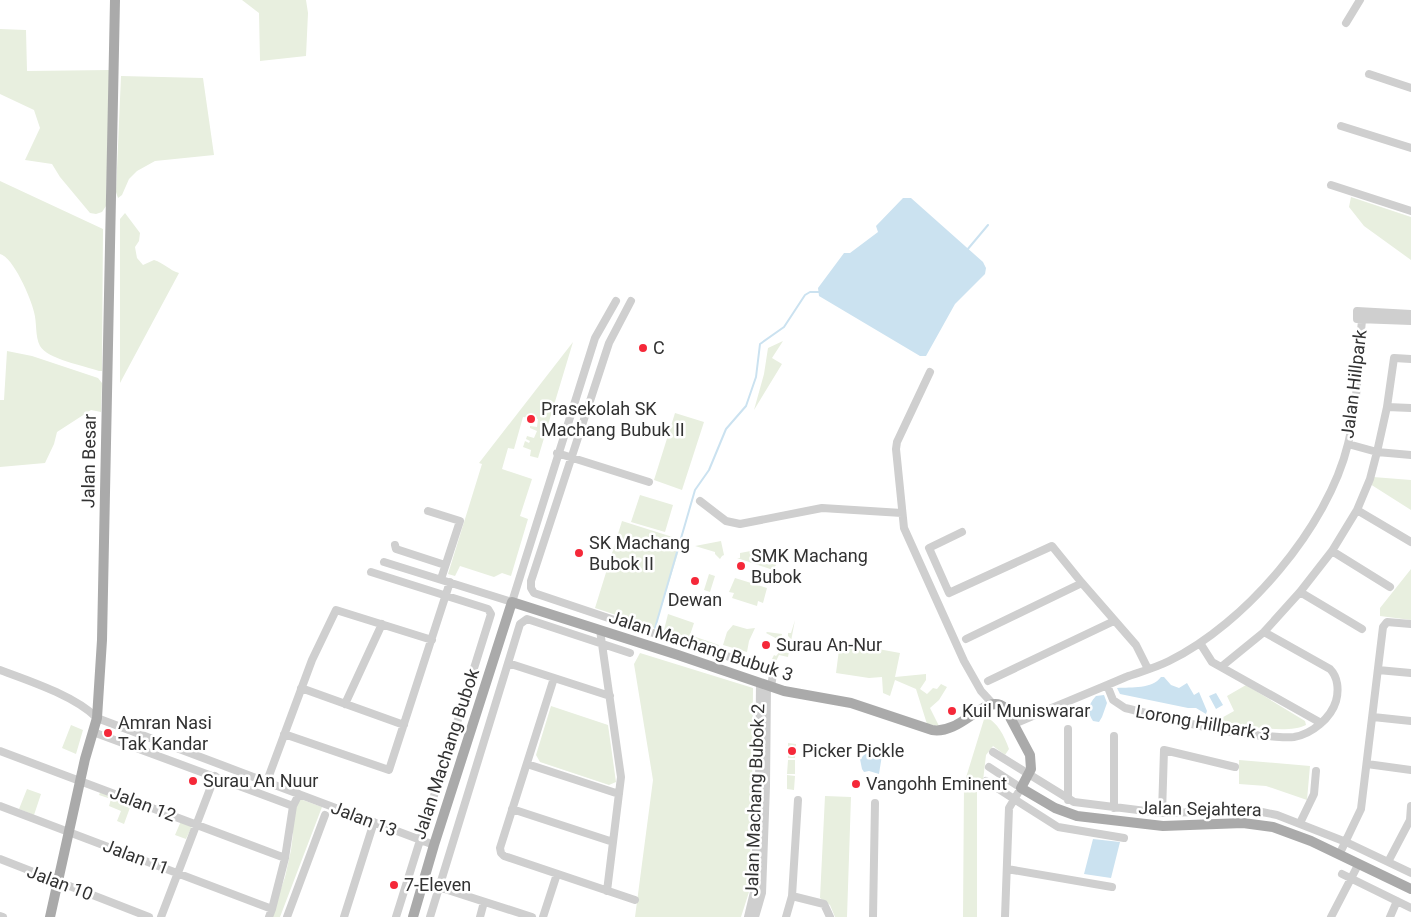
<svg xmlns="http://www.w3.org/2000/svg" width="1411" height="917" font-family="Roboto,sans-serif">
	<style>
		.green { fill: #e8efdf }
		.water { fill: #cbe2f0 }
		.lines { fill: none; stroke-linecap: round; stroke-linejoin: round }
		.stream { stroke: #cbe2f0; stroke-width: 2 }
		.minor { stroke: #cfcfcf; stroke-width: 8 }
		.major { stroke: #aaa; stroke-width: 10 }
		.poi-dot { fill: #f52839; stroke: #fff; stroke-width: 2 }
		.labels { text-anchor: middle; stroke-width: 5; stroke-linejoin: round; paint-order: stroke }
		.poi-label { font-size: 18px; fill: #323232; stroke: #fff; text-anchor: start }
		.street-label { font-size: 18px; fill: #323232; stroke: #fff }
	</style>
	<rect width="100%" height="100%" fill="#fff"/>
	<!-- green -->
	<path class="green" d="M236 0H306L308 13 306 56 260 61 259 13 242 0Z
		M0 29 26 30 27 71 110 70 106 206 102 212 96 214 90 213 60 177 52 164 25 160 40 128 34 110 0 94Z
		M121 76 203 78 214 155 155 161 137 171 129 179 122 195 118 198 116 192Z
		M0 181 103 229 102 371H99C85 366 47 359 40 346 35 337 37 322 34 312 31 298 13 257 0 254Z
		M1351 197 1411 217V260L1364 226 1349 207Z
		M125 213 140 233 139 241 135 247 137 258 143 265 154 260C164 263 169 270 179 273L120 383V219Z
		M783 341 772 358 782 364 754 410 764 374 768 348Z
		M573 342 538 458 530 456 531 450 523 447 525 441 529 443 530 441 526 439 527 436 534 438 537 431 530 428V426L537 427 538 419 523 417 514 449 508 448 502 469 532 479 520 516 528 519 511 576 502 573 494 577 460 566 455 576 448 574 482 464 479 463Z
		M7 351 32 356 98 378 102 383 101 412 91 410 57 432 54 444 45 463 0 467V400H4Z
		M675 413 704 422 682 490 654 480Z
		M1373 477 1411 480V510L1370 484Z
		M640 495 673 505 665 532 631 522Z
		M622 521 682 540 655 628 595 608Z
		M721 541 724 555 722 556 720 559 715 554V552L695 546Z
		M756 550 754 555 762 557 764 553 776 565 774 568 776 571 737 558H740V553Z
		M1411 569V620L1380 616V608Z
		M709 574 715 576 710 592 704 590Z
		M735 578 767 588 763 603 758 601 757 606 732 598 734 593 729 592Z
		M668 614 694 623 690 635 719 645 718 647 664 630Z
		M795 620 788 657 779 655 776 661 772 659 774 655 776 656 783 648 779 645 781 641 766 633 767 632 782 634 781 638H785L783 652 788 653 791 639 788 636V633H791Z
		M733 625 747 629 755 628 749 641 747 652 723 645 727 632Z
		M840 642 900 653 895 677 926 674V680L920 689 927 694 933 688 937 689 941 684 947 687 939 700 930 708 939 726 927 724 916 689 895 680 890 696 883 693 882 677 869 678 836 673Z
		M640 653 753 688 752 806 749 892 741 917H635L653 780 634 664Z
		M1246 685 1305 721 1306 725C1287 735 1239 725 1218 720L1234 711 1227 696Z
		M551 706 608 725 616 782 609 785 540 762 536 755Z
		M985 716C998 723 1004 735 1009 749L1005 755 993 746 986 755 983 781 977 783V917H963L964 784Z
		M71 725 83 730 76 754 62 748Z
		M788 743 796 744 795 758H788Z
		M788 760H795V774H787Z
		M1239 760 1310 766 1307 800 1266 786 1239 784Z
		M787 775 795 776 794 790 787 789Z
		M27 789 41 794 34 815 19 809Z
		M101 790 132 802 124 824 117 821 121 811 109 806 111 799 99 795Z
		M825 796 851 797 847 917H835L830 905 820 898Z
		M300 799 322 807 280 917H271L285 877 291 850 293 834 291 817Z
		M181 821 192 826 186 839 175 835Z"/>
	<!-- water -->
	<path class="water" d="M903 198H911L983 262 986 268 985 274 955 304 926 356H920L819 296 818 288 844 253H850L878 232 876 226Z
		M1161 677H1164L1171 685 1179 688 1187 683 1194 695 1199 692 1207 711 1206 714 1196 708H1188L1120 694 1117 688C1132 687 1152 689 1161 677Z
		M1216 693 1223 705 1216 709 1209 696Z
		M1104 695 1107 703 1102 717 1099 722 1093 721C1087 712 1088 704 1096 696Z
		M867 752 882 755 879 774 869 771 864 772 862 769 860 759Z
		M1093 839 1120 842 1111 878 1084 874Z"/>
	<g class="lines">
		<!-- stream -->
		<path class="stream" d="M967 250 988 225
			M655 628 695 490 709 470 726 429 746 406 756 377 760 344 784 327 805 295 810 292H820"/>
		<!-- minor -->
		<path class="minor" d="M1346 23 1360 0
			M1369 74 1411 88
			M1341 126 1411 148
			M1331 185 1411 211
			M631 301 609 343 531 581V588L534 593 656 634 768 669 772 671 773 674 771 687
			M1411 314 1357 311V319L1411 321
			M930 372 897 442 896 449 904 528 964 661 981 691 992 703
			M1387 407 1411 408
			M1348 444 1377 452 1411 455
			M557 453 649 482
			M700 501 726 521 740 524 822 508 902 513
			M1357 510 1411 542
			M428 511 460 521 441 579
			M962 532 929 548 949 593 1052 546 1082 583 1136 645 1148 669
			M395 545 396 549 445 565
			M1332 551 1390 587
			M384 562 512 602 595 338 616 301
			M371 572 488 609 491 614 396 917
			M1300 592 1362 629
			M600 630 621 777 607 891
			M966 639 1082 583
			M1200 643 1212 662 1321 723
			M508 663 610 696
			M1221 667 1264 632 1300 592 1332 551 1357 510 1370 479 1377 452 1387 407 1394 358 1411 359
			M0 670C30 681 75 696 97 718L434 845
			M1378 670 1411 673
			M554 678 500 848 501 853 504 856 635 900
			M988 681 1114 621
			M1107 685 1113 700 1125 708C1171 719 1217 732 1264 736 1274 736 1284 738 1294 737 1312 734 1331 718 1336 701 1339 690 1338 677 1330 669L1264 632
			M301 688 404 725
			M345 704 382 624
			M1373 717 1411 721
			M1014 724C1051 708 1089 693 1126 677 1140 672 1155 668 1169 661 1245 624 1328 527 1348 444 1358 404 1358 361 1362 320
			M1068 729V800
			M93 732 293 806
			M284 734 389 770 450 582
			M1114 736V808
			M0 751 285 858
			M993 752 1074 802 1162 813 1237 811 1262 812 1277 815 1346 842 1411 873
			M527 764 619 794
			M1367 764 1411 770
			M989 767 1021 788 1009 808 1005 917
			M267 781 312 660 336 610 432 640
			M986 781 1058 827 1124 838
			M0 806 272 909
			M512 809 613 842
			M1162 813 1164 750 1235 767
			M1300 823 1314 794 1316 771
			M1339 855 1361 809 1383 627 1387 622 1411 624
			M0 859 149 917
			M1388 862 1410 820 1411 806
			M1007 869 1112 887
			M1342 874 1411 908
			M423 882 532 917
			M792 896 824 904 830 917
			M0 916 3 917
			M161 917 215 776
			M269 917 272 909 285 858 293 806 299 794
			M287 917 325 815
			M344 917 374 822
			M430 917 520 624 527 619 630 653
			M480 917 484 902
			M543 917 557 874
			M748 917 754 892 759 786 760 683
			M755 917 762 893 766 786 767 686
			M786 917 792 896 798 800
			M873 917 875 803
			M1331 917 1358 865
			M1390 917 1397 901"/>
		<!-- major -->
		<path class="major" d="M50 917 85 759 97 718 102 640 115 0
			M413 917 434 845 512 602 678 655 784 691 851 703 932 730C962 735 986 691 1005 708L1030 755 1031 769 1021 788 1055 808 1077 816 1163 826 1243 823 1273 827 1311 841 1411 889"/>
	</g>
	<!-- markers -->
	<g class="poi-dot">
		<circle cx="643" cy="348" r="5"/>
		<circle cx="531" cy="419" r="5"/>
		<circle cx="579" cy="553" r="5"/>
		<circle cx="741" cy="566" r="5"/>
		<circle cx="695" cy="581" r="5"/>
		<circle cx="766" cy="645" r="5"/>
		<circle cx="952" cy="711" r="5"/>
		<circle cx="108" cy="733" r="5"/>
		<circle cx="792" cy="751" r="5"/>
		<circle cx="193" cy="781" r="5"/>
		<circle cx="856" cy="784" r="5"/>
		<circle cx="394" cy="885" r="5"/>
	</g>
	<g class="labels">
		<!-- poi labels -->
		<g class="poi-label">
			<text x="653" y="354">C</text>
			<text x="541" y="415">Prasekolah SK<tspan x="541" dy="21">Machang Bubuk II</tspan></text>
			<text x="589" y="549">SK Machang<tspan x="589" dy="21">Bubok II</tspan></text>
			<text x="751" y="562">SMK Machang<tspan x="751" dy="21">Bubok</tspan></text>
			<text x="695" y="606" text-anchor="middle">Dewan</text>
			<text x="776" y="651">Surau An-Nur</text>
			<text x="962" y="717">Kuil Muniswarar</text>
			<text x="118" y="729">Amran Nasi<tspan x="118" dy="21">Tak Kandar</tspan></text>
			<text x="802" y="757">Picker Pickle</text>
			<text x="203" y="787">Surau An Nuur</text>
			<text x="866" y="790">Vangohh Eminent</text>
			<text x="404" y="891">7-Eleven</text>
		</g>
		<!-- street labels -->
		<g class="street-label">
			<text transform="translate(1354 384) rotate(-83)" y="6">Jalan Hillpark</text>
			<text transform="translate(89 461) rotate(-89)" y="6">Jalan Besar</text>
			<text transform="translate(701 646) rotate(18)" y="6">Jalan Machang Bubuk 3</text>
			<text transform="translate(1203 723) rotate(10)" y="6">Lorong Hillpark 3</text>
			<text transform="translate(446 754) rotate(-72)" y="6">Jalan Machang Bubok</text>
			<text transform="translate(755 800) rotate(-88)" y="6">Jalan Machang Bubok 2</text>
			<text transform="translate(143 804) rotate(21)" y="6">Jalan 12</text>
			<text transform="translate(1200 809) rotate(1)" y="6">Jalan Sejahtera</text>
			<text transform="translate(364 819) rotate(21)" y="6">Jalan 13</text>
			<text transform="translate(136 857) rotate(21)" y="6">Jalan 11</text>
			<text transform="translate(60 883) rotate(21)" y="6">Jalan 10</text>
		</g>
	</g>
</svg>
